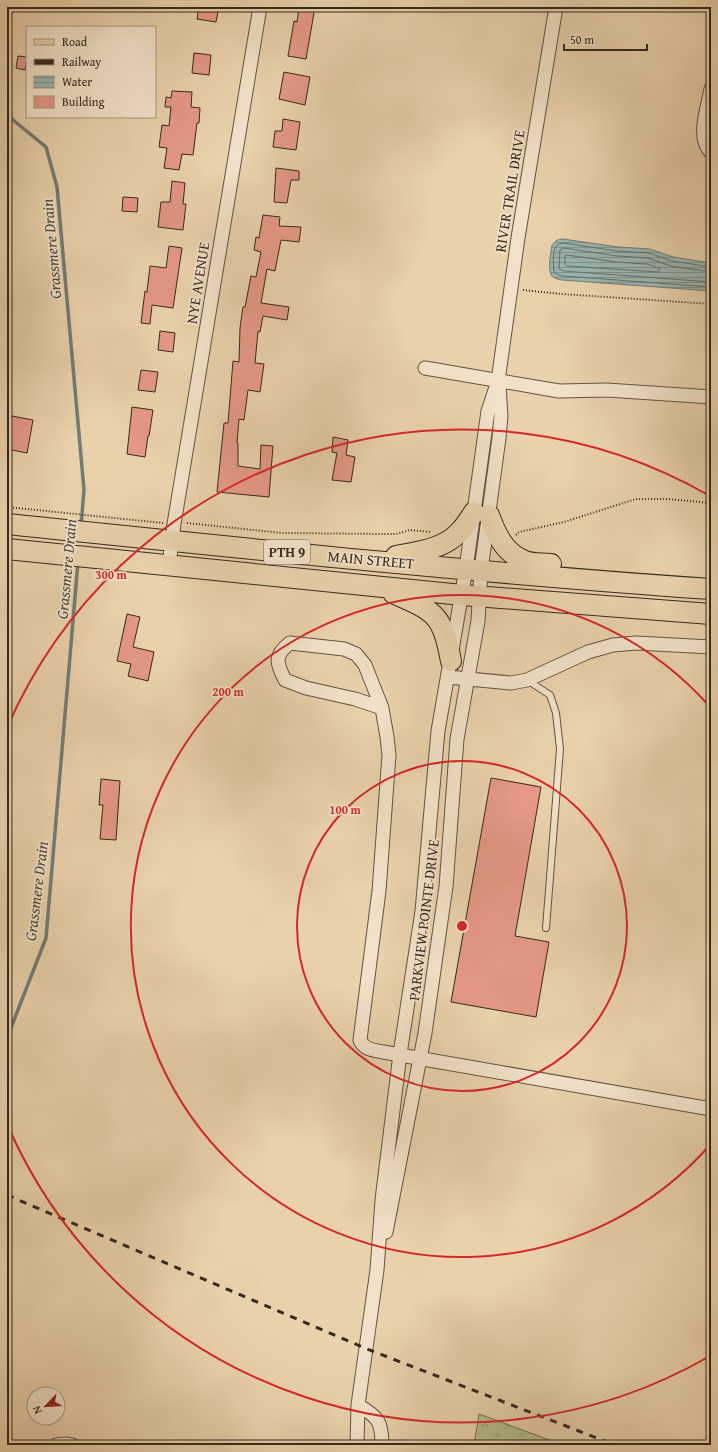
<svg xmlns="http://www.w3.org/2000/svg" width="718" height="1452" font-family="'Gentium Book Plus',serif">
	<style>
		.park { fill: url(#park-tufts); stroke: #747255 }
		.water { fill: url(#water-rules); stroke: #717d76 }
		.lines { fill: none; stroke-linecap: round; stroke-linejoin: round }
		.shore { stroke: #676f68; stroke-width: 1 }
		.stream { stroke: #717d76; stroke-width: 3.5 }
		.building { fill: #e59887; stroke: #35291f }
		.lane-casing { stroke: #625342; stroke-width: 8 }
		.street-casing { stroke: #625342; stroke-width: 15 }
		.primary-casing { stroke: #35291f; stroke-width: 22 }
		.path { stroke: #35291f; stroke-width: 2; stroke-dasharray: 1 2; stroke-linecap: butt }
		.lane { stroke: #f1e1c8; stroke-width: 6 }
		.street { stroke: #f1e1c8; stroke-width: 13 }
		.primary { stroke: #e9d1ab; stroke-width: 20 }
		.rail { stroke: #35291f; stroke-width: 3; stroke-dasharray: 7 7; stroke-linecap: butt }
		.ring { fill: none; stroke: #d62828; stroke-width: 2 }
		.labels { text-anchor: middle; stroke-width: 3.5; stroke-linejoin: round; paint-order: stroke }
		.shield { fill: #f1e1c8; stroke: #6d6052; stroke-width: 1 }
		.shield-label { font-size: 14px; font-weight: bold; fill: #35291f }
		.street-label { font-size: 15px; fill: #35291f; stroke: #f1e1c8 }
		.water-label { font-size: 16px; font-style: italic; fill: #4e4c43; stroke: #f1e1c8 }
		.centre { fill: #d62828; stroke: #f1e1c8; stroke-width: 2 }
		.ring-label { font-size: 12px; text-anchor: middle; font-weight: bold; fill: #d62828; stroke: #f1e1c8; stroke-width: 3.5; stroke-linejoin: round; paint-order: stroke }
	</style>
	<defs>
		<pattern id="park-tufts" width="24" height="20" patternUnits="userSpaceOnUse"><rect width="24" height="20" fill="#b4bc8b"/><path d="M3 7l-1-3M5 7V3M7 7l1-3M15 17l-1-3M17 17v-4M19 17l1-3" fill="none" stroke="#939971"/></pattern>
		<pattern id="water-rules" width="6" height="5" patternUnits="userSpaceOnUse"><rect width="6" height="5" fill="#99b5b0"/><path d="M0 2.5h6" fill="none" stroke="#7e938f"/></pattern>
	</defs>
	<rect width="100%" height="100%" fill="#e9d1ab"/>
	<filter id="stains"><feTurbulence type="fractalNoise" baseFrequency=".005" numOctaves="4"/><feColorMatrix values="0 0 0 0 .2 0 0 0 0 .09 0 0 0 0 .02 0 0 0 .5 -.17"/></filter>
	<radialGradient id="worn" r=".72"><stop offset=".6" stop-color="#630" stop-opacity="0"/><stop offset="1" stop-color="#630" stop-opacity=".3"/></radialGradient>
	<!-- park -->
	<path class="park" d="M479 1414 563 1445H474Z"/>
	<!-- water -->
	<path class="water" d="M563 239 618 247 650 249 673 257 711 263V291L562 280C558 279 555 279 552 276 547 269 551 253 552 245L557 240Z"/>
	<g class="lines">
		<!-- shore -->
		<path class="shore" d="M567 255 616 262 647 264 659 268 660 270 658 272 567 266 565 264V256Z
			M711 267 672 261 649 253 617 251 563 243C560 244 557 244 555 248 553 253 553 266 554 271 556 275 559 275 563 276L711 287
			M711 272 671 266 648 258 617 256 564 248 560 250 559 269 564 271 711 282"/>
		<!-- stream -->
		<path class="stream" d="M7 115 46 147 57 187 84 490 81 526
			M7 1038 46 938 78 562"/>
	</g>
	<!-- building -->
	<path class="building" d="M199 7H219L216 22 197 19Z
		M299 7H315L306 59 288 56 294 21 297 22Z
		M194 53 211 55 209 75 192 73Z
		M18 56 27 57 25 70 16 68Z
		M284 72 310 77 305 105 279 99Z
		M172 91 192 92 191 107 200 108 199 123H197L193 155 182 154 179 170 164 168 167 148 159 147 162 125 169 126 171 107H165L166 97 171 98Z
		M283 119 300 122 296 150 273 147 275 131H282Z
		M276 168 299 171V180H291L287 203 274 202Z
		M172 181 185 183 183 204H186L183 230 158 227 161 202H170Z
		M123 197 138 198 137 212 122 211Z
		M263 215 280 217 279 226 301 227 299 242 281 240 275 271 267 269 261 303 289 307 287 320 263 316 260 332 258 331 255 363 264 364 260 392 248 390 244 420 239 419 237 443H238V466L260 469 261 445 273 446 269 497 217 492 224 423H228L233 361 239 362 240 328 243 307H245L251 276 256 277 261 252 254 250 256 237 259 238Z
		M169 246 182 248 173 308 152 305 150 324 141 323 145 291 147 292 150 266 166 268Z
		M160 331 175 333 173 352 158 350Z
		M141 370 158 372 155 392 138 390Z
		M132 407 153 410 149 436H148L145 457 127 454Z
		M7 415 33 420 27 453 7 449Z
		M333 437 348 440 346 455 355 457 351 482 332 480 337 453 332 452Z
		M127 614 140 617 133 647 154 652 148 681 128 676 131 664 117 661Z
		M491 778 541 787 515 936 549 942 536 1017 451 1002Z
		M101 779 120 781 116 840 100 839 103 805H99Z"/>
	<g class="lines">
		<!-- lane casing -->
		<g class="lane-casing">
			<path id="lane" d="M527 680 550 695 556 713 560 749 546 928"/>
		</g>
		<!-- street casing -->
		<g class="street-casing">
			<path id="street" d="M711 89C708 106 696 139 711 152
				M425 368 559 391 607 390 711 397
				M169 565 174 524 260 7
				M448 677 511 683 527 680 588 652 613 645 636 643 711 647
				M382 708 355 699 306 688 285 680C276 663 274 655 290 643L344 649 356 654 365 665 382 708 387 737 389 755 379 891 360 1040C364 1050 374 1050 383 1052L711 1109
				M386 1232 425 1033 442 914 446 887 457 739 478 621 481 570 499 438 501 416 499 386
				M358 1405C378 1417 382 1421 382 1445
				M56 1445 66 1444 72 1445
				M357 1445 358 1405 377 1270 382 1200 400 1054 422 911 438 731 466 569 488 411 498 381 518 238 556 7"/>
		</g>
		<!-- primary casing -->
		<g class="primary-casing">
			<path id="primary" d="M489 515C496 534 504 553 525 561 533 564 542 563 551 564
				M7 524C241 548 476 573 711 589
				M7 549 462 595 711 614
				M396 556C417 552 446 549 461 530 466 525 470 518 474 512
				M393 593C436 612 442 614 451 661"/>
		</g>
		<!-- path -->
		<path class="path" d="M523 290 562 294 711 304
			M7 507 163 523
			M187 523 282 533 384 534H396L410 530 431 532
			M516 535 519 532 564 522 636 499H668L711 503"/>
		<!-- lane -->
		<use href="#lane" class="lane"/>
		<!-- street -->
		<use href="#street" class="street"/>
		<!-- primary -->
		<use href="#primary" class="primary"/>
		<!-- rail -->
		<path class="rail" d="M7 1195 367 1349 615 1445"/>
	</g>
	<!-- distance rings -->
	<g class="ring">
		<circle cx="462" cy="926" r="165"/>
		<path d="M710 1145A331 331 0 1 1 710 707"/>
		<path d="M710 1356A496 496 0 0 1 7 1124M7 728A496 496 0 0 1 710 496"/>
	</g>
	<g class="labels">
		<!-- shield labels -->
		<rect class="shield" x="264" y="540" width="46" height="24" rx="3"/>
		<g class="shield-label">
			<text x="287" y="557">PTH 9</text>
		</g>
		<!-- street labels -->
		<g class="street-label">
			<text transform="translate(510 191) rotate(-81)" y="5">RIVER TRAIL DRIVE</text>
			<text transform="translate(198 283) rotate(-81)" y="5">NYE AVENUE</text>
			<text transform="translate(371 560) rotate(5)" y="5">MAIN STREET</text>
			<text transform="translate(424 920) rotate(-83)" y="5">PARKVIEW POINTE DRIVE</text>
		</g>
		<!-- water labels -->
		<g class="water-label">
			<text transform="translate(51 249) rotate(-95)" y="6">Grassmere Drain</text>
			<text transform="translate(66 569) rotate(-85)" y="6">Grassmere Drain</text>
			<text transform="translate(36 891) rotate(-83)" y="6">Grassmere Drain</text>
		</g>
	</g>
	<circle cx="462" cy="926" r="6" class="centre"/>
	<g class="ring-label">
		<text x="111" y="579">300 m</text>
		<text x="228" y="696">200 m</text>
		<text x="345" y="814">100 m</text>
	</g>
	<!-- margin -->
	<rect width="718" height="1452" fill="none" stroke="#e9d1ab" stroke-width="24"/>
	<rect x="8" y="8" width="702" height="1436" fill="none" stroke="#35291f" stroke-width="2"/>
	<rect x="12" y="12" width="694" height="1428" fill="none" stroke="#35291f"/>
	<!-- legend -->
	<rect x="26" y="26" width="130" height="92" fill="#f1e1c8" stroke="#a69784"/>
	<rect x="34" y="39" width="20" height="6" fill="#e9d1ab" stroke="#a69784"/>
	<text x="62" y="46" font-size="12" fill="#35291f">Road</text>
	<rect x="34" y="59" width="20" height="6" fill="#35291f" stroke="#a69784"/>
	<text x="62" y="66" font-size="12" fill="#35291f">Railway</text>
	<rect x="34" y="76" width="20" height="12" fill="url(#water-rules)" stroke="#a69784"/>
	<text x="62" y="86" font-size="12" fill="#35291f">Water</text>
	<rect x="34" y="96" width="20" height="12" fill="#e59887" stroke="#a69784"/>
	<text x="62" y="106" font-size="12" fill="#35291f">Building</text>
	<!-- north arrow -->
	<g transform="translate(46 1406) rotate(245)"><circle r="19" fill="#f1e1c8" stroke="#a69784"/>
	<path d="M0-3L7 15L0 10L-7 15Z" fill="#8f2418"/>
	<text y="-6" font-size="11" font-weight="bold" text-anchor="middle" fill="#35291f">N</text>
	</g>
	<!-- scale -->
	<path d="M564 44v6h83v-6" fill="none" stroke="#35291f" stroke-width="2"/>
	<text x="570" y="44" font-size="12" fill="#35291f" stroke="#f1e1c8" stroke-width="3" paint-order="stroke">50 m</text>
	<rect width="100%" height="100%" filter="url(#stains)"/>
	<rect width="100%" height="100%" fill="url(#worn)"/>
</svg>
